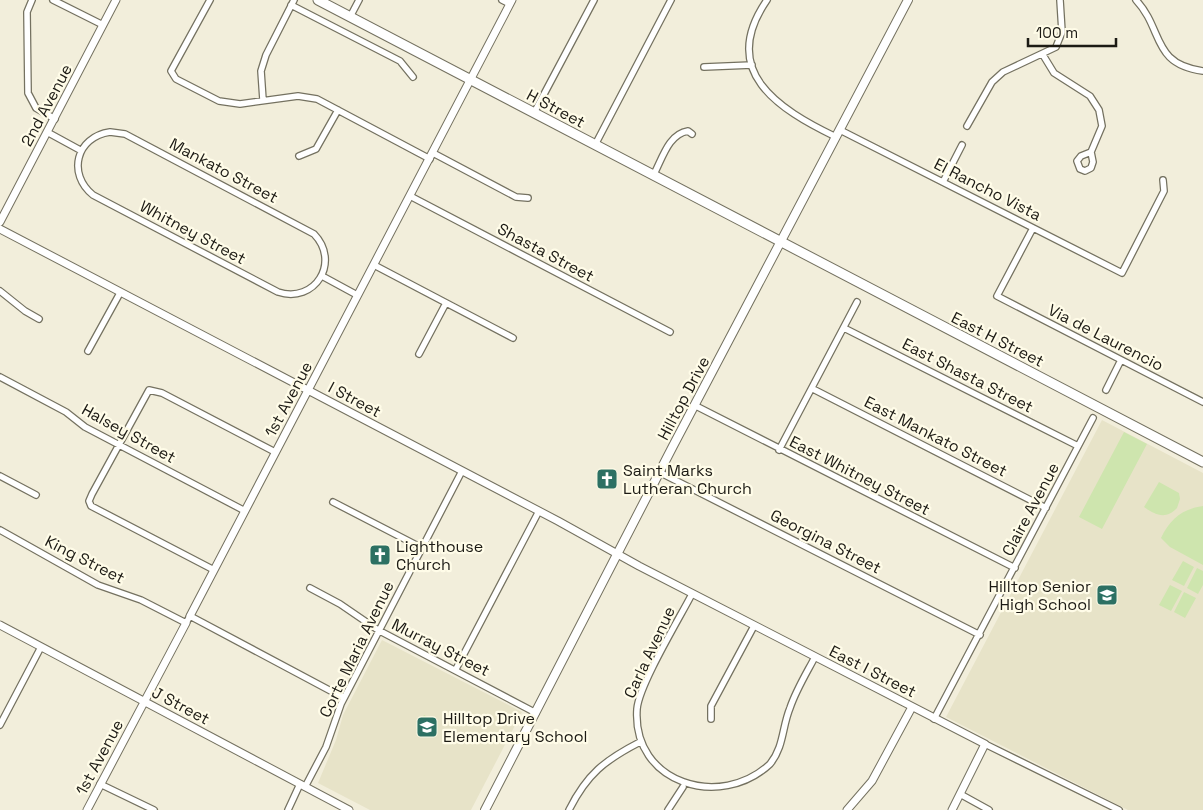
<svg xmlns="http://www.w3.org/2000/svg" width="1203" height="810" font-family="'Space Grotesk',sans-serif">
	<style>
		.built { fill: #e7e3c8 }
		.green { fill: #cee5ae }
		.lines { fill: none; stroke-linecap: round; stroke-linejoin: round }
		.minor-casing { stroke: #747160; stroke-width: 8 }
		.tertiary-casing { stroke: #747160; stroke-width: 9 }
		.secondary-casing { stroke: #747160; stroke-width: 10 }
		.primary-casing { stroke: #747160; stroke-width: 11 }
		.minor { stroke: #fff; stroke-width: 5.5 }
		.tertiary { stroke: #fff; stroke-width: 7 }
		.secondary { stroke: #fff; stroke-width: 8 }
		.primary { stroke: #fff; stroke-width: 9 }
		.labels { text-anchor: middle; stroke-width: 4.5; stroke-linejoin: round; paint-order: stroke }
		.street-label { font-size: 16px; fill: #1c1a14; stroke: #fffce8 }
		.poi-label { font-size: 16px; fill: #1c1a14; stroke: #fffce8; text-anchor: start }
	</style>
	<rect width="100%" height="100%" fill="#f2eedb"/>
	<!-- built -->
	<path class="built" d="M1102 420 1203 473V810H1128L946 717Z
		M382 640 522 712 471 810H370L318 783 336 740 343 715Z"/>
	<!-- green -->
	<path class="green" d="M1124 432 1147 444 1102 529 1079 517Z
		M1159 482 1179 493 1180 499 1177 508C1166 520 1155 515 1144 507Z
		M1203 506V565L1170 547 1161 538C1170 519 1182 509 1203 506Z
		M1183 561 1194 567 1184 586 1172 580Z
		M1197 568 1203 571V585L1198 594 1187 588Z
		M1170 585 1182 591 1171 611 1159 605Z
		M1184 592 1196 598 1185 618 1174 612Z
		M424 715 433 720 426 735 416 730Z"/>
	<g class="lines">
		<!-- minor casing -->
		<g class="minor-casing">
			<path id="minor" d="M32 0 27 12 28 93 36 108 55 119
				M53 0 103 25
				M210 0 171 71 176 79 219 101 240 104 298 96 317 99 430 159
				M502 0 510 4
				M767 0C718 71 778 109 836 137
				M1136 0C1164 30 1151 64 1203 71
				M291 5 400 61 413 77
				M350 17 359 0
				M1043 55 1054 73 1090 96 1099 110 1102 126 1091 152 1081 156 1077 161 1080 169 1085 171 1091 168 1093 162 1091 152
				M704 67 752 65
				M263 100 261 71 266 55 294 0
				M534 113 594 0
				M967 126 992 82 1003 72 1056 47 1062 32 1060 0
				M840 130 1122 273 1164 191 1163 180
				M47 132 80 150
				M110 132 125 134 314 234C341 262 315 304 278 292L93 195C67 174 76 137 110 132Z
				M595 145 671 0
				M433 153 516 197 528 198
				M299 156 316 149 338 110
				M653 176C662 160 668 134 688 131L692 134
				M943 182 962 145
				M410 196 670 332
				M1033 228 997 296 1203 402
				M374 265 513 338
				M322 276 357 295
				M0 291 25 311 39 319
				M844 328 1078 446
				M88 351 120 293
				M419 354 446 303
				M0 377 66 412 85 427 245 511
				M813 389 1046 508
				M1106 390 1121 360
				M694 405 1015 568
				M779 450 857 302
				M659 472 980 635
				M0 476 36 495
				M333 502 422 548
				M0 530 98 585 141 600 186 623 190 616 344 698
				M214 570 91 506 89 501 92 494 149 390 162 393 275 452
				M310 588 340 604 378 630 536 713
				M692 594C679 619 639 685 637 709 632 784 721 810 770 764 784 747 782 727 790 708 796 690 806 674 815 657
				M456 669 539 511
				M711 719V706L754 626
				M934 719 1093 418
				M0 725 41 647
				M985 744 1119 810
				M100 784 154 810
				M305 787 326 747 341 704 462 471
				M960 794 989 810
				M288 810 300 784
				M569 810C587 774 605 760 640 742
				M668 810 683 787"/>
		</g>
		<!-- tertiary casing -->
		<g class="tertiary-casing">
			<path id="tertiary" d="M0 222 116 0
				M0 229 558 521 639 566 985 744 952 810
				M190 616 512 0
				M0 625 349 810
				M87 810 186 623
				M847 810 872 781 912 707"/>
		</g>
		<!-- secondary casing -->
		<g class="secondary-casing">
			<path id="secondary" d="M485 810 673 446 908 0"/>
		</g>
		<!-- primary casing -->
		<g class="primary-casing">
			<path id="primary" d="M318 0 1203 462"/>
		</g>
		<!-- minor -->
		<use href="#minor" class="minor"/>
		<!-- tertiary -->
		<use href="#tertiary" class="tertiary"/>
		<!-- secondary -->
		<use href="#secondary" class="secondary"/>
		<!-- primary -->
		<use href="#primary" class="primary"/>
	</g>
	<!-- icons -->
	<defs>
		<g id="church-square" transform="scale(1.125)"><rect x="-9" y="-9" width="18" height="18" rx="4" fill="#2c7063" stroke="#fffce8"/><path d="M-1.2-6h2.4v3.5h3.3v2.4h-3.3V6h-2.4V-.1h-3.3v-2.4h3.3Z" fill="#fff"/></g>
		<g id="school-square" transform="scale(1.125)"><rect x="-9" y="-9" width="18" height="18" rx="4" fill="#2c7063" stroke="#fffce8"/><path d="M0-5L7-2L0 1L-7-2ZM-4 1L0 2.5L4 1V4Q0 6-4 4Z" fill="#fff"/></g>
	</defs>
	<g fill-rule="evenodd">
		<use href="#church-square" x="607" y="479"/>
		<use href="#church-square" x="380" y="555"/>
		<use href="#school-square" x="1107" y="595"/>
		<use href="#school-square" x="427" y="727"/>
	</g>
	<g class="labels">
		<!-- street labels -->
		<g class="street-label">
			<text transform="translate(46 105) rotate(-62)" y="6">2nd Avenue</text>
			<text transform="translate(556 108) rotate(28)" y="6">H Street</text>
			<text transform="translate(224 170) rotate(28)" y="6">Mankato Street</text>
			<text transform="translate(988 189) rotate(27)" y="6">El Rancho Vista</text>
			<text transform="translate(193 232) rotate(28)" y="6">Whitney Street</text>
			<text transform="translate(546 252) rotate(28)" y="6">Shasta Street</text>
			<text transform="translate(1106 337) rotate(27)" y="6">Via de Laurencio</text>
			<text transform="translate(998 339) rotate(27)" y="6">East H Street</text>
			<text transform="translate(968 375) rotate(27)" y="6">East Shasta Street</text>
			<text transform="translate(683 398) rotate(-62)" y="6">Hilltop Drive</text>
			<text transform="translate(288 399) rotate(-62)" y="6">1st Avenue</text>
			<text transform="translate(355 399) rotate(28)" y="6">I Street</text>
			<text transform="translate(129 433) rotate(29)" y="6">Halsey Street</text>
			<text transform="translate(936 436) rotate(27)" y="6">East Mankato Street</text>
			<text transform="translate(860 475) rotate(27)" y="6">East Whitney Street</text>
			<text transform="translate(1030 509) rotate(-62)" y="6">Claire Avenue</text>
			<text transform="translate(826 541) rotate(27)" y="6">Georgina Street</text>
			<text transform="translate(85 559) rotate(27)" y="6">King Street</text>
			<text transform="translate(441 647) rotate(27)" y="6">Murray Street</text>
			<text transform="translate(356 649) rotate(-64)" y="6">Corte Maria Avenue</text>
			<text transform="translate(649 652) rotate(-65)" y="6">Carla Avenue</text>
			<text transform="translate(873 671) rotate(27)" y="6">East I Street</text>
			<text transform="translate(181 705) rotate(28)" y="6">J Street</text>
			<text transform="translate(99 757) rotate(-62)" y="6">1st Avenue</text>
		</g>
		<!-- poi labels -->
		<g class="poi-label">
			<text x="623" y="476">Saint Marks<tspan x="623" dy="18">Lutheran Church</tspan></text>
			<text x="396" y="552">Lighthouse<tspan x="396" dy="18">Church</tspan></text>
			<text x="1091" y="592" text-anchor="end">Hilltop Senior<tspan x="1091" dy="18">High School</tspan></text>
			<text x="443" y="724">Hilltop Drive<tspan x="443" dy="18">Elementary School</tspan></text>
		</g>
	</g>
	<!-- scale -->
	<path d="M1028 38v8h88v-8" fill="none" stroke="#1c1a14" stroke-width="2.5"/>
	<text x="1036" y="38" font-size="15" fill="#1c1a14" stroke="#fffce8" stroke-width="4" paint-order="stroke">100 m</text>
</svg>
